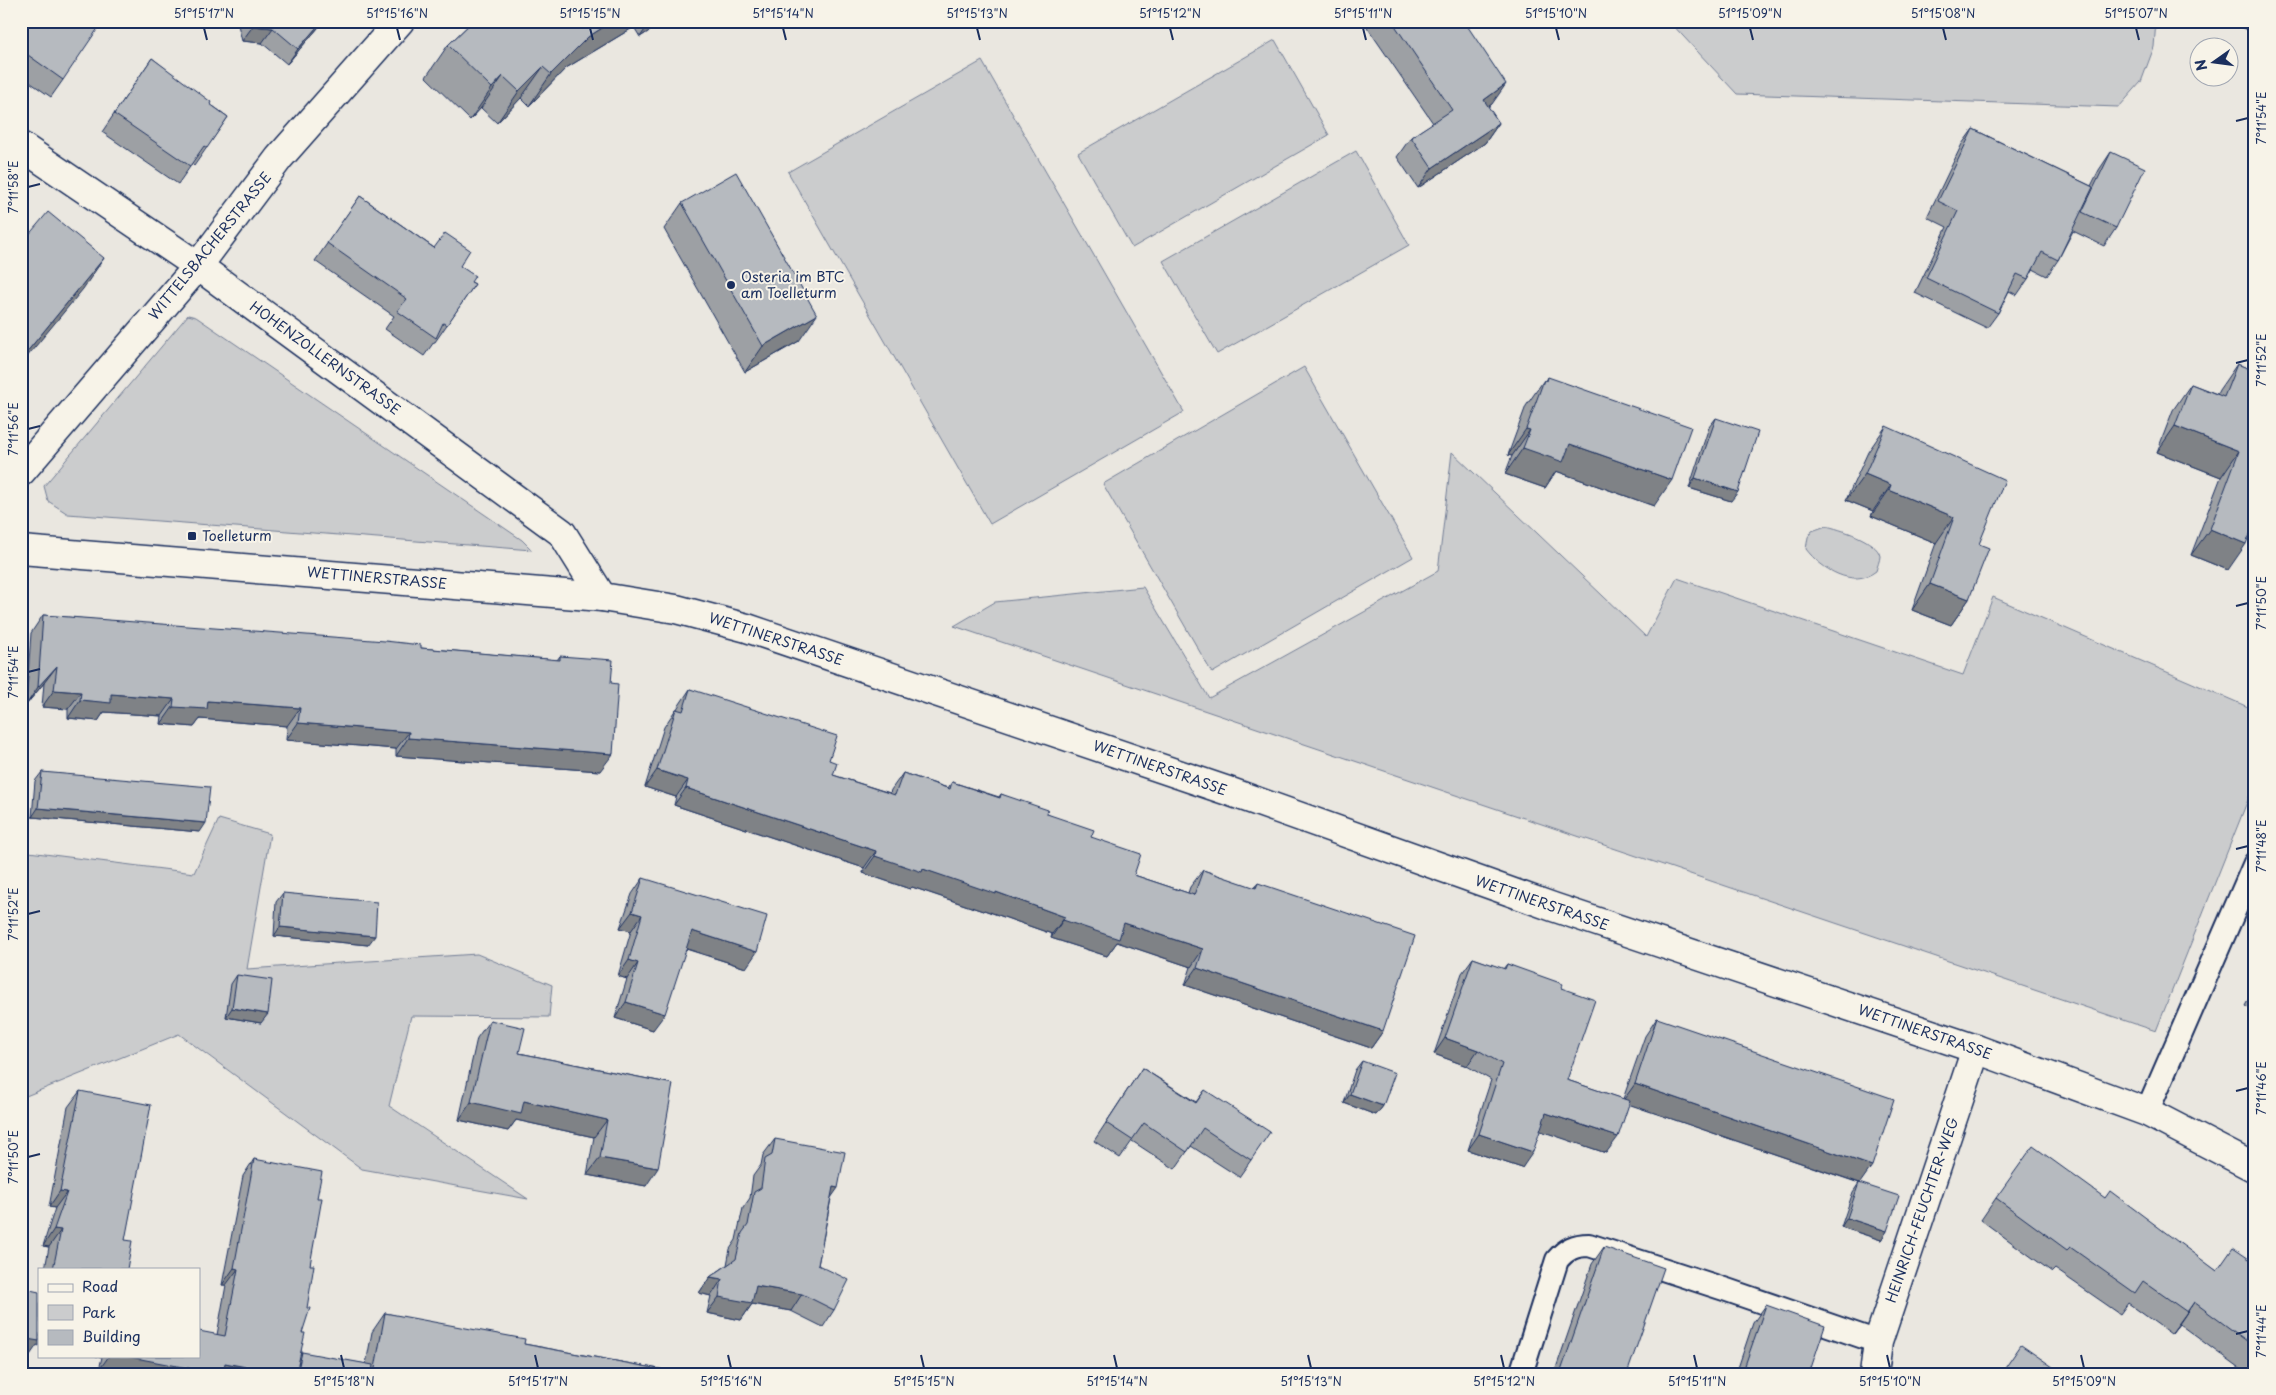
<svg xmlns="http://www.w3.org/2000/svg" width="2276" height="1395" font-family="'Playpen Sans',sans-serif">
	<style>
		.green { fill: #cbcccd; stroke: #737e96 }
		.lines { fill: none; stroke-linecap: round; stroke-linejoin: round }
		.service-casing { stroke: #1b2f5e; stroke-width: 26 }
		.minor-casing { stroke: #1b2f5e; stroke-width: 31 }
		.tertiary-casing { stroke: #1b2f5e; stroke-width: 31 }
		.service { stroke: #f7f3e8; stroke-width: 22 }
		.minor { stroke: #f7f3e8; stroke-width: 28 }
		.tertiary { stroke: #f7f3e8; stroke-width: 28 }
		.wall { fill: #9da0a4; stroke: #1b2f5e }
		.shaded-wall { fill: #7f8286; stroke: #1b2f5e }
		.building { fill: #b6babf; stroke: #1b2f5e }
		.ticks { fill: none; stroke: #1b2f5e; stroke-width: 2 }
		.poi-dot { fill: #1b2f5e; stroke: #f7f3e8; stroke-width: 2 }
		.labels { text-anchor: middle; stroke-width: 4; stroke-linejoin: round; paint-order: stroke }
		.street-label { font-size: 14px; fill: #1b2f5e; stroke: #f7f3e8 }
		.poi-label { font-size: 14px; fill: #1b2f5e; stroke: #f7f3e8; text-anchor: start }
		.neatline { fill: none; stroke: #1b2f5e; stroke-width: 2 }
		.ticks-label { font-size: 12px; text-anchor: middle; fill: #1b2f5e }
	</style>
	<rect width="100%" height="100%" fill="#eae7e0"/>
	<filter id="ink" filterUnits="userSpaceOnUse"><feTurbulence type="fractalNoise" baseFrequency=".02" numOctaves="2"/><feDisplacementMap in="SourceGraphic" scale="10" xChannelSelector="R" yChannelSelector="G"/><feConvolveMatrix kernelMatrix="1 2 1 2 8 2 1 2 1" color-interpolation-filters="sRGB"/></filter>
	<g filter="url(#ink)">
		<!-- green -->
		<path class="green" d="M1669 21H2156L2154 47 2141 82 2119 107 1737 94Z
			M1275 40 1329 135 1132 248 1078 153Z
			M982 61 1184 412 990 524 788 172Z
			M1356 151 1409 245 1217 354 1163 261Z
			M188 315 196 317 522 540 532 550 68 514 48 501 44 486Z
			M1304 367 1413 557 1212 673 1103 484Z
			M1452 452 1646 637 1677 578 1963 675 1993 597 2255 710V782L2156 1031 954 626 995 602 1143 587 1209 698 1438 571Z
			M1826 526C1839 529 1877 540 1880 556 1880 560 1877 567 1876 571 1853 589 1821 569 1806 549L1808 537 1812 531Z
			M219 819 270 834 247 969 477 954 552 985 549 1017 411 1016 389 1106 528 1199 362 1169 179 1034 21 1098V851L194 873Z"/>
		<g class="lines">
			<!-- service casing -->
			<g class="service-casing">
				<path id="service" d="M2147 1112 2255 863
					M1521 1374 1557 1260C1566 1249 1575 1245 1589 1245L1727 1290 1878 1342"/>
			</g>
			<!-- minor casing -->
			<g class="minor-casing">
				<path id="minor" d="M21 146 198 266 562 533 602 597
					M21 472 198 266 279 158 400 21
					M1874 1374 1878 1342 1976 1049"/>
			</g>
			<!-- tertiary casing -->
			<g class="tertiary-casing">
				<path id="tertiary" d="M21 550 602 597 676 609 747 628 1228 791 1553 907 1976 1049 2147 1112 2255 1168"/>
			</g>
			<!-- service -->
			<use href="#service" class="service"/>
			<!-- minor -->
			<use href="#minor" class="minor"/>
			<!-- tertiary -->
			<use href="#tertiary" class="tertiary"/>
		</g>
		<!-- wall -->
		<path class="wall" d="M21 21 63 80 51 97 21 76Z
			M237 21H324L287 64 262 43 242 41Z
			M473 21H665L640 37 634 27 566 68 529 106 521 98 497 123 481 108 470 120 426 77 448 45Z
			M1371 21H1464L1492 104 1488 107 1499 123 1485 143 1418 188 1397 157 1411 137 1433 123 1367 27Z
			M152 58 210 104 228 117 194 166 192 164 178 184 102 132Z
			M1973 129 2091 186 2099 170 2111 152 2116 228 2104 246 2073 231 2058 260 2047 276 2033 269 2028 279 2017 295 2009 291 1998 313 1987 328 1915 293 1947 227 1927 217 1962 144Z
			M360 196 460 266 471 282 475 284 435 342H434L424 356 385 329 394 316 315 261Z
			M682 203 799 341 745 372 664 229Z
			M2237 364 2255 371 2228 570 2191 555 2221 477 2157 452 2173 410 2191 384 2217 394 2219 390Z
			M1548 377 1654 506 1556 471 1545 488 1505 474 1512 456 1508 455 1526 406 1544 380 1546 381Z
			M1716 418 1731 501 1689 488 1709 427Z
			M1886 426 1979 544 1969 599 1951 625 1912 610 1936 543 1871 516 1873 511 1846 500 1868 452Z
			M43 615 557 660 560 656 600 771 396 756V749L286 740 287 726 200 719 194 727 161 724 162 716 104 712 98 721 68 718V709L42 707 44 683 26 705 31 633Z
			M690 689 829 760 833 775 890 793 891 790 903 773 948 788 952 782 999 797 1001 794 1047 814 1091 837 1134 875 1188 893 1190 887 1203 870 1254 888 1258 883 1383 1031 1371 1048 1185 985 1191 967 1117 942 1107 956 1051 938 1052 934 984 910 983 911 912 887 910 889 863 873 864 868 674 805 676 797 645 787 664 727 676 709H677L678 707Z
			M42 772 200 832 32 817 35 781Z
			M643 878 746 968 686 949 653 1030 615 1018 627 979 618 976 631 931 620 928 632 894Z
			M283 893 368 945 274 936 276 902Z
			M1473 958 1503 969 1507 964 1561 988 1567 1080 1623 1099 1645 1036 1657 1018 1860 1183 1887 1231 1881 1240 1841 1227 1853 1192 1859 1183 1629 1104 1606 1153 1540 1130 1522 1168 1468 1150 1491 1080 1467 1066 1434 1054 1462 973Z
			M237 975 261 1023 226 1017 231 984Z
			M2255 987V1012L2245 1006Z
			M490 1020 519 1053 673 1084 646 1186 587 1175 594 1137 516 1120 508 1131 459 1120 477 1038Z
			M1362 1061 1383 1106 1376 1115 1344 1103 1355 1070Z
			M1142 1068 1196 1102 1205 1090 1251 1160 1239 1177 1191 1146 1175 1169 1132 1141 1120 1158 1094 1141Z
			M80 1091 125 1240 127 1269H45L49 1247 43 1246 55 1208 49 1207 68 1107Z
			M775 1139 831 1199 818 1265 834 1310 823 1327 791 1311 752 1304 741 1320 707 1313 711 1296 699 1293 710 1277 727 1265 730 1249 736 1240 743 1208 750 1198 753 1176 761 1165 763 1155Z
			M254 1159 317 1198 302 1333 301 1353 366 1364 372 1332 385 1313 524 1344 686 1374H120L99 1370 102 1357 96 1356H199L217 1335 226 1285H222L243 1176Z
			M1996 1198H2105L2217 1271 2255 1263V1374H2247L2179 1324 2171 1334 2128 1303 2120 1314 2055 1269 2052 1272 1981 1220Z
			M1604 1247 1627 1374H1554L1592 1264Z
			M1766 1305 1809 1374H1736L1753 1323Z"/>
		<!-- shaded-wall -->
		<path class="shaded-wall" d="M322 21H324L287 64 298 49Z
			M613 21H638L634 27 566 68 529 106 551 74 588 37Z
			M651 21H665L640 37Z
			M2221 21H2255V32Z
			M253 26 273 28 262 43 242 41Z
			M543 67 521 98 497 123 519 91Z
			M503 76 481 108 470 120 492 88Z
			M1506 84 1492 104 1469 120 1484 100Z
			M1499 123 1485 143 1418 188 1432 168Z
			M104 258 83 289 21 364V359Z
			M817 315 799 341 745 372 763 346Z
			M2175 426 2239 451 2221 477 2157 452Z
			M1526 429 1530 430 1512 456 1508 455Z
			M1570 444 1672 480 1654 506 1556 471 1545 488 1505 474 1523 448Z
			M1865 474 1891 485 1873 511 1846 500Z
			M1695 478 1738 492 1731 501 1689 488Z
			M1889 490 1954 517 1936 543 1871 516Z
			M2210 529 2246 544 2228 570 2191 555Z
			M1930 584 1969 599 1951 625 1912 610Z
			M57 666 44 683 26 705 38 687Z
			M54 690 81 692 68 709 42 707Z
			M111 694 174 699 162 716 104 712 98 721 68 718 80 700Z
			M208 701 300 708 287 726 200 719 194 727 161 724 173 707Z
			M298 723 409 732 396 749 286 740Z
			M408 738 613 754 600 771 396 756Z
			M657 770 688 780 676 797 645 787Z
			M686 788 876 851 864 868 674 805Z
			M38 808 206 823 200 832 32 817Z
			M875 856 923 869 996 892 1065 917 1052 934 984 910 983 911 912 887 910 889 863 873Z
			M632 912 642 915 631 931 620 928Z
			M1063 920 1124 923 1203 949 1191 967 1117 942 1107 956 1051 938Z
			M280 927 375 936 368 945 274 936Z
			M692 931 757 952 746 968 681 947Z
			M629 960 638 963 627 979 618 976Z
			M1197 968 1383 1031 1371 1048 1185 985Z
			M626 1002 665 1014 653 1030 615 1018Z
			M232 1008 268 1014 261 1023 226 1017Z
			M1445 1038 1478 1050 1467 1066 1434 1054Z
			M1635 1084 1872 1166 1860 1183 1622 1102Z
			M1350 1094 1383 1106 1376 1115 1344 1103Z
			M524 1101 607 1120 594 1137 516 1120 508 1131 459 1120 471 1102Z
			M1546 1113 1618 1137 1606 1153 1535 1129Z
			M1479 1134 1533 1152 1522 1168 1468 1150Z
			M600 1158 658 1168 646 1186 587 1175Z
			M833 1187 838 1188 826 1205Z
			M60 1191 67 1192 55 1208 49 1207Z
			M1847 1218 1887 1231 1881 1240 1841 1227Z
			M54 1229 61 1230 49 1247 43 1246Z
			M234 1268 238 1269 226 1285H222Z
			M710 1277 722 1279 711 1296 699 1293Z
			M756 1286 802 1294 791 1311 752 1304 741 1320 707 1313 719 1297Z
			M2194 1302 2179 1324 2171 1334 2187 1312Z
			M39 1333V1346L37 1345 28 1358 21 1356V1338Z
			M109 1356H125L225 1363 283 1374H120L99 1370Z"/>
		<!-- building -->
		<path class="building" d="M21 21H103L63 80 21 50Z
			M252 21H322L298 49 273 28 253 26Z
			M473 21H613L588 37 551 74 543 67 519 91 503 76 492 88 448 45Z
			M1392 21H1464L1506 84 1484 100 1499 123 1432 168 1411 137 1452 110Z
			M152 58 211 102 210 104 228 117 207 148 204 146 190 166 114 114Z
			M1973 129 2093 187 2058 260 2042 252 2028 279 2017 274 1998 313 1926 278 1958 211 1938 201Z
			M2111 152 2145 168 2116 228 2082 212Z
			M736 172 817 315 763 346 682 203Z
			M360 196 434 248 445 233 470 250 460 266 475 276 471 282 475 284 447 325 443 323 436 338 397 311 407 299 327 243Z
			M48 212 104 258 21 359V244Z
			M2237 364 2255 371V522L2246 544 2210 529 2239 451 2175 426 2191 384 2224 397Z
			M1548 377 1691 427 1672 480 1570 444 1563 462 1523 448 1530 430 1526 429 1544 380 1547 381Z
			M1716 418 1758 432 1738 492 1695 478Z
			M1886 426 2005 480 1979 544 1989 548 1969 599 1930 584 1954 517 1889 490 1891 485 1865 474Z
			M43 615 385 641 421 645V648L560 660V656L613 660 611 683 618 684 613 754 408 738 409 732 298 723 300 708 208 701 207 709 173 707 174 699 111 694V703L80 700 81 692 54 690 57 666 38 687Z
			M690 689 837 736 829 760 837 763 833 775 895 795 903 773 950 789 952 782 1000 798 1001 794 1048 810 1047 814 1094 830 1091 837 1141 854 1134 875 1194 895 1203 870 1256 888 1258 883 1415 936 1383 1031 1197 968 1203 949 1124 923 1119 939 1063 920 1065 917 996 892V894L923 869 922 872 875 856 876 851 686 788 688 780 657 770 676 709 683 711Z
			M42 772 210 787 206 823 38 808Z
			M643 878 767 916 757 952 692 931 665 1014 626 1002 638 963 629 960 642 915 632 912Z
			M283 893 377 902 375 936 280 927Z
			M1473 958 1505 969 1507 964 1563 984 1561 988 1595 1000 1567 1080 1630 1101 1618 1137 1546 1113 1533 1152 1479 1134 1502 1064 1478 1050 1445 1038Z
			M237 975 272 980 268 1014 232 1008Z
			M1657 1018 1894 1099 1872 1166 1635 1084Z
			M490 1020 525 1028 519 1053 673 1084 658 1168 600 1158 607 1120 524 1101 521 1114 471 1102Z
			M1362 1061 1395 1073 1383 1106 1350 1094Z
			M1142 1068 1196 1103 1205 1090 1270 1132 1251 1160 1203 1128 1187 1152 1144 1123 1132 1140 1106 1123Z
			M80 1091 151 1105 125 1240 132 1241 127 1269H53L61 1230 54 1229 67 1192 60 1191Z
			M775 1139 845 1152 838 1188 833 1187 818 1265 849 1280 834 1310 802 1294 756 1286 752 1303 719 1297 722 1279 710 1277 736 1259 742 1233 748 1225 754 1192 761 1188 765 1159 772 1155Z
			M2033 1146 2105 1198 2110 1191 2217 1271 2233 1248 2255 1263V1347L2194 1302 2187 1312 2143 1281 2135 1293 2070 1247 2067 1250 1996 1198Z
			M254 1159 322 1172 317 1198H322L310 1265H314L307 1308H310L302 1333H305L296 1374H283L225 1363 223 1374H219L125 1356H199V1331L225 1336 238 1269 234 1268Z
			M1859 1183 1899 1196 1887 1231 1847 1218Z
			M1604 1247 1664 1268 1627 1374H1560Z
			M21 1288 39 1292V1341L21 1338Z
			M1766 1305 1825 1326 1809 1374H1742Z
			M385 1313 525 1339 524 1344 686 1374H374Z
			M2021 1345 2063 1374H2001Z
			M302 1352 373 1365 372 1374H297Z"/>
	</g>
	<!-- ticks -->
	<path class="ticks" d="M204 28 207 40M397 28 400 40M590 28 593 40M783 28 786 40M977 28 980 40M1170 28 1173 40M1363 28 1366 40M1556 28 1559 40M1750 28 1753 40M1943 28 1946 40M2136 28 2139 40M2236 121 2248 118M28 187 40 184M2236 363 2248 360M28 429 40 426M2236 606 2248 603M28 672 40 669M2236 849 2248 846M28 914 40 911M2236 1091 2248 1088M28 1157 40 1154M2236 1334 2248 1331M341 1355 344 1368M535 1355 538 1368M728 1355 731 1368M921 1355 924 1368M1114 1355 1117 1368M1308 1355 1311 1368M1501 1355 1504 1368M1694 1355 1697 1368M1887 1355 1890 1368M2081 1355 2084 1368"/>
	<!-- markers -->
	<g class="poi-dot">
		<circle cx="731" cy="285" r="5"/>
		<rect x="187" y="531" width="10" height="10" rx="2.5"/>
	</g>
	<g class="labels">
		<!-- street labels -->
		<g class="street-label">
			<text transform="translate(210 246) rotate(-51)" y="5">WITTELSBACHERSTRASSE</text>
			<text transform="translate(325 358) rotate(36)" y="5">HOHENZOLLERNSTRASSE</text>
			<text transform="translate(377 578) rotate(5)" y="5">WETTINERSTRASSE</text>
			<text transform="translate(776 639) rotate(18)" y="5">WETTINERSTRASSE</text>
			<text transform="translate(1160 768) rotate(19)" y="5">WETTINERSTRASSE</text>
			<text transform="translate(1542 903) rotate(19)" y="5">WETTINERSTRASSE</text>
			<text transform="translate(1925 1032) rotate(19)" y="5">WETTINERSTRASSE</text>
			<text transform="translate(1922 1210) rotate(-71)" y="5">HEINRICH-FEUCHTER-WEG</text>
		</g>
		<!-- poi labels -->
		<g class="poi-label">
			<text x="741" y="282">Osteria im BTC<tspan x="741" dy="16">am Toelleturm</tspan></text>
			<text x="202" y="541">Toelleturm</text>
		</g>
	</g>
	<!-- margin -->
	<rect width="2276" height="1395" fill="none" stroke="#f7f3e8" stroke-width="55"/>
	<!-- legend -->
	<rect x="38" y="1268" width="162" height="90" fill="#f7f3e8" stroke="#9fa5b1"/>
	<rect x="48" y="1284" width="25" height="8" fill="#f7f3e8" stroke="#9fa5b1"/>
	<text x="82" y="1292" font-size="15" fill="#1b2f5e">Road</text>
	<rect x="48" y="1305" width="25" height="15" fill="#cbcccd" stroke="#9fa5b1"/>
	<text x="82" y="1318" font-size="15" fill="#1b2f5e">Park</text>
	<rect x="48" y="1330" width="25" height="15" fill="#b6babf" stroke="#9fa5b1"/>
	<text x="82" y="1342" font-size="15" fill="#1b2f5e">Building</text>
	<!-- north arrow -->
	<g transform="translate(2214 62) rotate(256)"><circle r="24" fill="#f7f3e8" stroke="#9fa5b1"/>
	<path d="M0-4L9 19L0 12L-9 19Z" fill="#1b2f5e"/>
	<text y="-8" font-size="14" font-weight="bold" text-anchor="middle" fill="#1b2f5e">N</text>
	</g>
	<rect x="28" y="28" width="2220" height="1340" class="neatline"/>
	<g class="ticks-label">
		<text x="204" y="18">51°15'17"N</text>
		<text x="397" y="18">51°15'16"N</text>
		<text x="590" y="18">51°15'15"N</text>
		<text x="783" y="18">51°15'14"N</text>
		<text x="977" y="18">51°15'13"N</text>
		<text x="1170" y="18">51°15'12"N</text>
		<text x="1363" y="18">51°15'11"N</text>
		<text x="1556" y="18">51°15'10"N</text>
		<text x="1750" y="18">51°15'09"N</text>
		<text x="1943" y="18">51°15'08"N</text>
		<text x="2136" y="18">51°15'07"N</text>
		<text transform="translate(2262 118) rotate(-90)" y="4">7°11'54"E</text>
		<text transform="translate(14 187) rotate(-90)" y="4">7°11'58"E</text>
		<text transform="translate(2262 360) rotate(-90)" y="4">7°11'52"E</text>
		<text transform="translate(14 429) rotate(-90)" y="4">7°11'56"E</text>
		<text transform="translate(2262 603) rotate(-90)" y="4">7°11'50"E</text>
		<text transform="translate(14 672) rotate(-90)" y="4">7°11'54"E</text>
		<text transform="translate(2262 846) rotate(-90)" y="4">7°11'48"E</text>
		<text transform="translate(14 914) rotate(-90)" y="4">7°11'52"E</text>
		<text transform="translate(2262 1088) rotate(-90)" y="4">7°11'46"E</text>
		<text transform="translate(14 1157) rotate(-90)" y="4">7°11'50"E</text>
		<text transform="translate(2262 1331) rotate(-90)" y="4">7°11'44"E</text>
		<text x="344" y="1386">51°15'18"N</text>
		<text x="538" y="1386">51°15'17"N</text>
		<text x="731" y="1386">51°15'16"N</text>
		<text x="924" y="1386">51°15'15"N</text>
		<text x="1117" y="1386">51°15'14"N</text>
		<text x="1311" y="1386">51°15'13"N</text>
		<text x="1504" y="1386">51°15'12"N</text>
		<text x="1697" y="1386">51°15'11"N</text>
		<text x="1890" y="1386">51°15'10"N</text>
		<text x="2084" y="1386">51°15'09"N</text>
	</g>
</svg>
